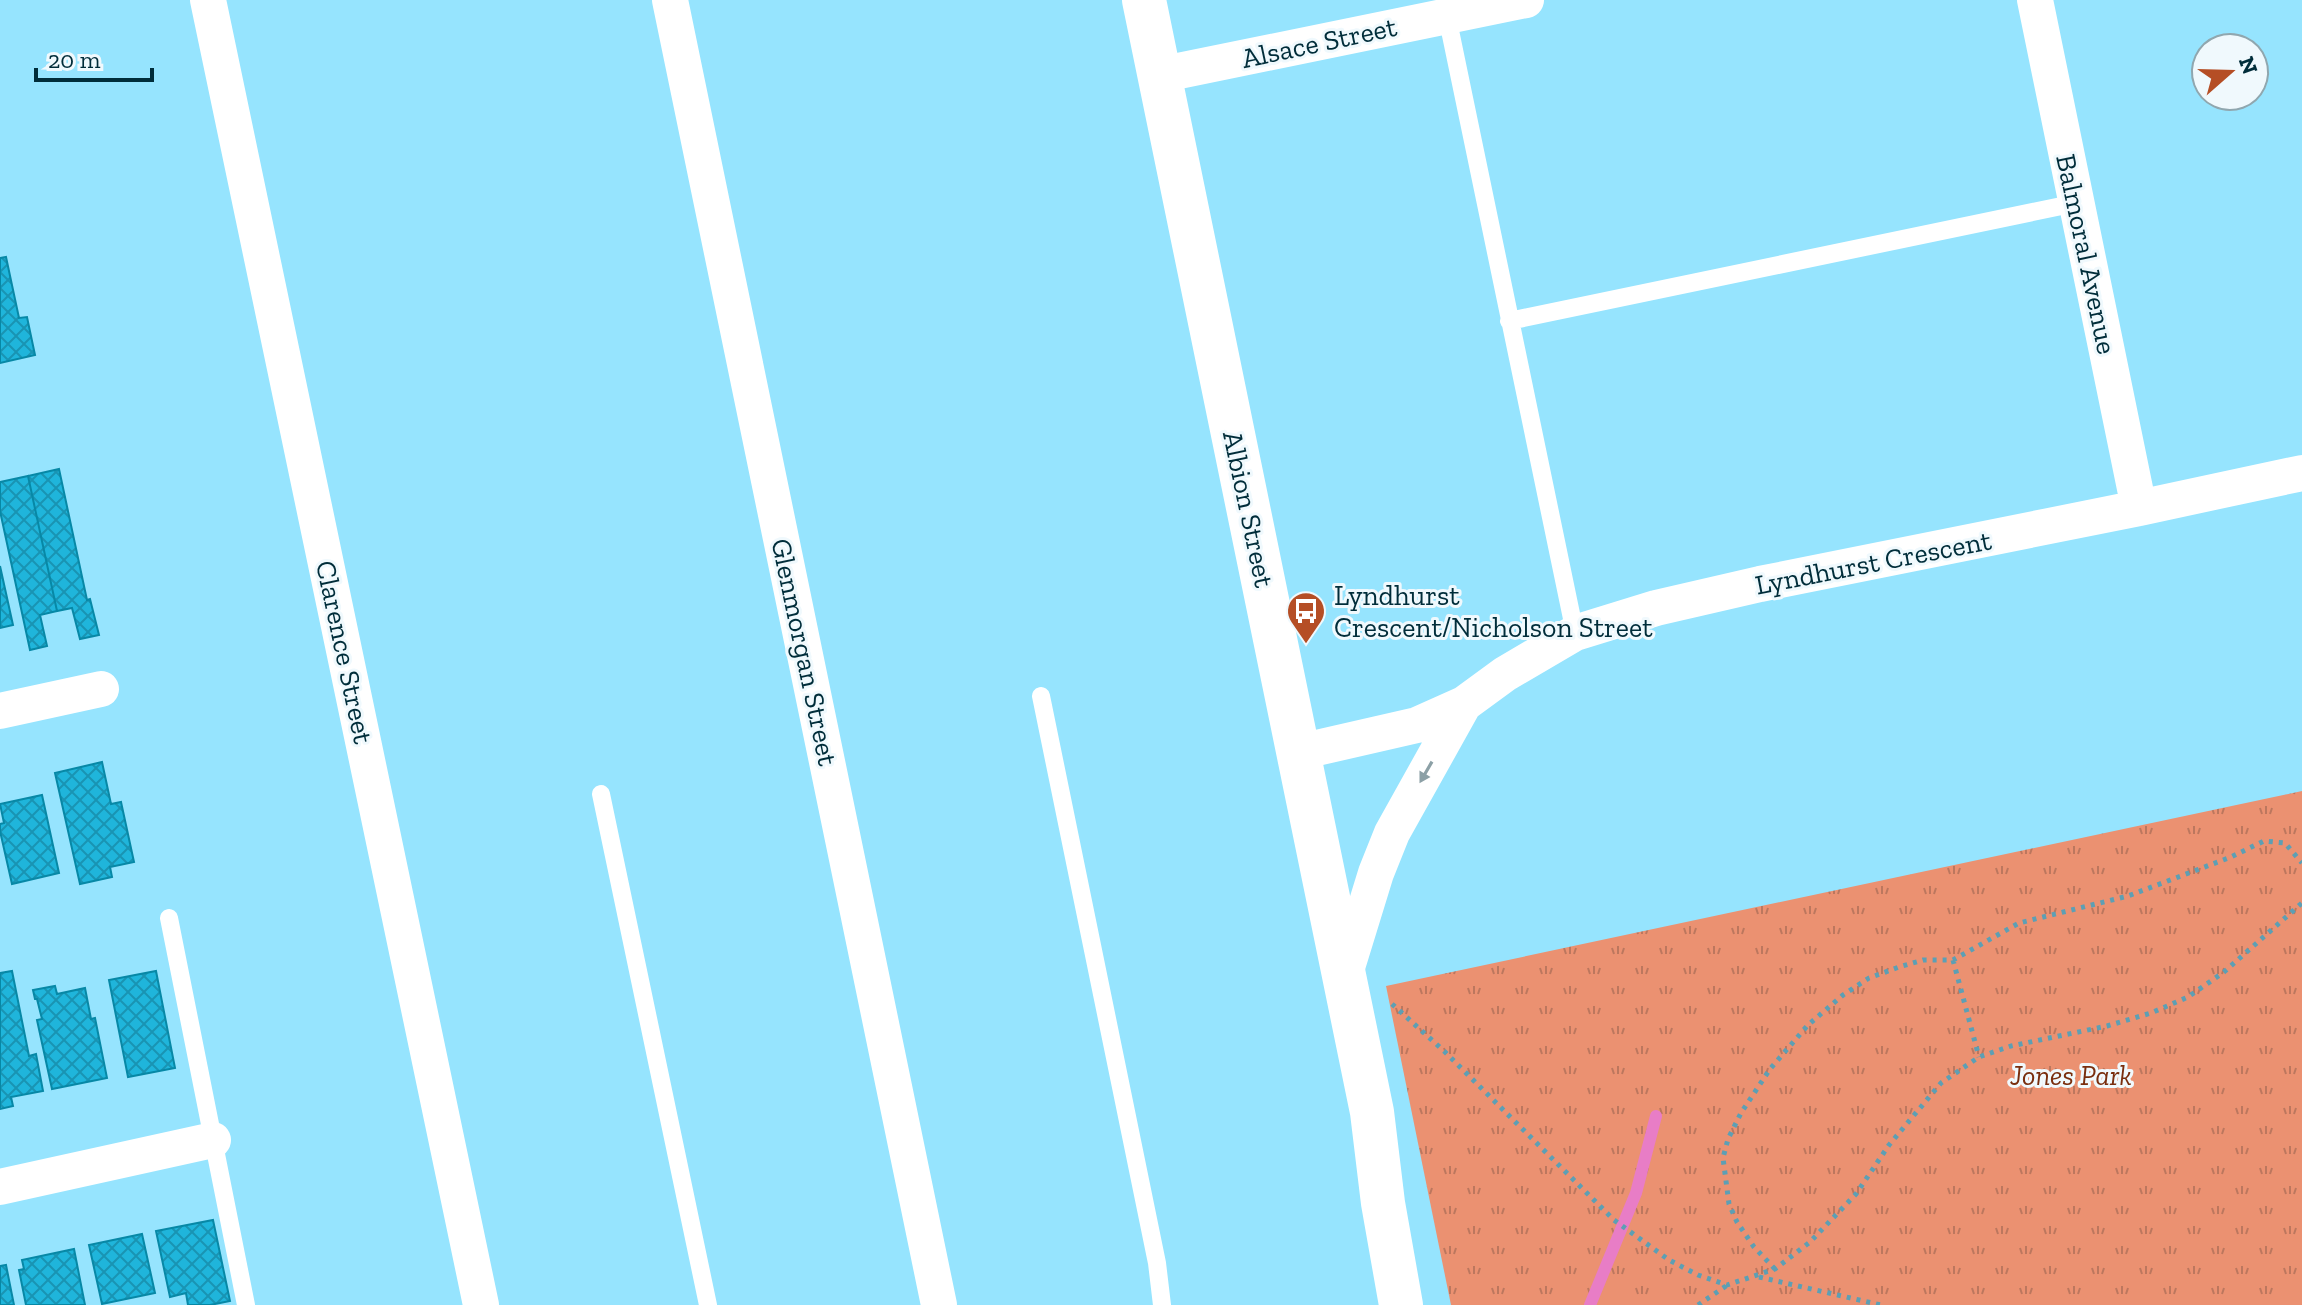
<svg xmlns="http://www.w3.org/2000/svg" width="2302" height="1305" font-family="'Zilla Slab',serif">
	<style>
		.park { fill: url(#park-tufts) }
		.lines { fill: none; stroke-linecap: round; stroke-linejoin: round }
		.stream { stroke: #e87dc6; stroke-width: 12 }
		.building { fill: url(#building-cross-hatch); stroke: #0788a6; stroke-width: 2 }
		.path { stroke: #5d9fb4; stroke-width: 5; stroke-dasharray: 4 6; stroke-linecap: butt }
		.lane { stroke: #fff; stroke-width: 18 }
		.street { stroke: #fff; stroke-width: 36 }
		.primary { stroke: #fff; stroke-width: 44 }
		.oneway { fill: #8ca0a6 }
		.labels { text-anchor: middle; stroke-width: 6; stroke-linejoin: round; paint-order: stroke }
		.street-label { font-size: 28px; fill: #002d3a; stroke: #f0f9fd }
		.poi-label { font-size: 28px; fill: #002d3a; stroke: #f0f9fd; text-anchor: start }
		.park-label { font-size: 28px; font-style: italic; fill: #792e0e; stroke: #f0f9fd }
	</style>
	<defs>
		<pattern id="park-tufts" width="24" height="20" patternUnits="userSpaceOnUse" patternTransform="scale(2)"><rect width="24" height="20" fill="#eb9171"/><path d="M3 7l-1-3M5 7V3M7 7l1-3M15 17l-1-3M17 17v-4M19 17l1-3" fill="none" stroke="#bc775e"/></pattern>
		<pattern id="building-cross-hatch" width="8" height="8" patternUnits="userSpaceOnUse" patternTransform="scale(2)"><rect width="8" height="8" fill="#1fb5db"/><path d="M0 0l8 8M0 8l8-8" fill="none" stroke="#1994b3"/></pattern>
	</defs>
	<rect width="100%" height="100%" fill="#96e4fe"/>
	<!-- park -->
	<path class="park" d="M2302 791V1305H1451L1386 986Z"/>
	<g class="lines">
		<!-- stream -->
		<path class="stream" d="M1590 1305 1636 1193 1656 1116"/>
	</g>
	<!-- building -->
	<path class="building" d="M6 257 19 318 27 317 35 355 0 363V258Z
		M59 469 87 600 90 599 99 635 80 639 72 608 57 611 28 476Z
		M28 476 57 611 40 615 47 646 30 650 0 511V482Z
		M0 566 13 625 0 628Z
		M102 762 111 804 121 802 134 862 110 867 112 877 80 884 55 773Z
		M42 795 59 873 12 884 0 831V824L4 823 0 804Z
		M12 971 29 1056 36 1054 43 1091 11 1097 13 1106 0 1109V973Z
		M156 971 175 1068 128 1077 109 980Z
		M55 986 57 994 85 988 91 1019 95 1018 107 1078 52 1089 37 1020 42 1019 37 999H35L33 990Z
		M213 1220 230 1301 210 1305H188L186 1293 170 1297 156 1231Z
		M142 1234 155 1293 102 1304 89 1245Z
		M74 1249 85 1305H26L19 1270 24 1269 22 1260Z
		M6 1265 14 1305H0V1266Z"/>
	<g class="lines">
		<!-- path -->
		<path class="path" d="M1953 960 1979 1057
			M1392 1004 1444 1051 1614 1220 1669 1260 1698 1275 1727 1285 1775 1269 1810 1242 1856 1194 1889 1145 1941 1083 1979 1057 2011 1046 2107 1026 2151 1013 2188 997 2224 972 2302 903
			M1775 1269 1754 1247 1737 1222 1729 1204 1723 1158 1728 1139 1741 1113 1770 1069 1808 1025 1843 995 1869 978 1899 967 1923 960H1953L2019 923 2128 896 2231 857 2264 841 2285 843 2302 863
			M1759 1277 1881 1305
			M1698 1305 1726 1286"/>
		<!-- lane -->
		<path class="lane" d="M1447 16 1575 633
			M1509 321 2076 203
			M1041 696 1157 1263 1162 1305
			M601 794 708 1305
			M169 918 246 1305"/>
		<!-- street -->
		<path class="street" d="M208 0 481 1305
			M670 0 939 1305
			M2035 0 2139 508
			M1159 75 1526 0
			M0 711 101 689
			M1299 752 1417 725 1464 704 1505 674 1575 633 1656 608 1760 584 2139 508 2302 473
			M1344 977 1376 873 1392 833 1464 704
			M0 1187 213 1140"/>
		<!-- primary -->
		<path class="primary" d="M1144 0 1372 1112 1383 1203 1401 1305"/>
	</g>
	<!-- one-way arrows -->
	<defs><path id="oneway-solid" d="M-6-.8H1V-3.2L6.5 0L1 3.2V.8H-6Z" transform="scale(2)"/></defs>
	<use class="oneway" href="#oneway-solid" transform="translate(1426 772) rotate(120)"/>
	<!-- icons -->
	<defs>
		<g id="bus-pin" transform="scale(2)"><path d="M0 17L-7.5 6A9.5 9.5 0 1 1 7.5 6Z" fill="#b54e25" stroke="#f0f9fd"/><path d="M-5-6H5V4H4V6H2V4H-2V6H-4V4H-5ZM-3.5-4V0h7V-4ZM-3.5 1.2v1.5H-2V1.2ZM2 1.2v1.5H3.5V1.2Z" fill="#fff"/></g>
	</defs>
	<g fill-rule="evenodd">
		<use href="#bus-pin" x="1306" y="611"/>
	</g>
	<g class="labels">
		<!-- street labels -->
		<g class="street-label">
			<text transform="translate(1319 42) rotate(-12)" y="10">Alsace Street</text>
			<text transform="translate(2087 254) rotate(78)" y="10">Balmoral Avenue</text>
			<text transform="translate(1249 509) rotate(78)" y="10">Albion Street</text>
			<text transform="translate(1873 562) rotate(-11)" y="10">Lyndhurst Crescent</text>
			<text transform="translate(345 652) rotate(78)" y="10">Clarence Street</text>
			<text transform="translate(805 652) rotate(78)" y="10">Glenmorgan Street</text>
		</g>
		<!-- poi labels -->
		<g class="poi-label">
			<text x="1334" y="605">Lyndhurst<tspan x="1334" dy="32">Crescent/Nicholson Street</tspan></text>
		</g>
		<!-- park labels -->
		<g class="park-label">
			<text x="2071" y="1085">Jones Park</text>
		</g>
	</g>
	<!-- north arrow -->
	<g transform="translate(2230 72) rotate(70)"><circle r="38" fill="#f0f9fd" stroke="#90a7af" stroke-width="2"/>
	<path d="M0-6L14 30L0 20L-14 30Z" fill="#b54e25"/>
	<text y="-12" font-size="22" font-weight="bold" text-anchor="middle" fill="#002d3a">N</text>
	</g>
	<!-- scale -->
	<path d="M36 68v12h116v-12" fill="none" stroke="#002d3a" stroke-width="4"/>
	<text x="48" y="68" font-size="24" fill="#002d3a" stroke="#f0f9fd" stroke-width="6" paint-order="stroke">20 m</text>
</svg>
